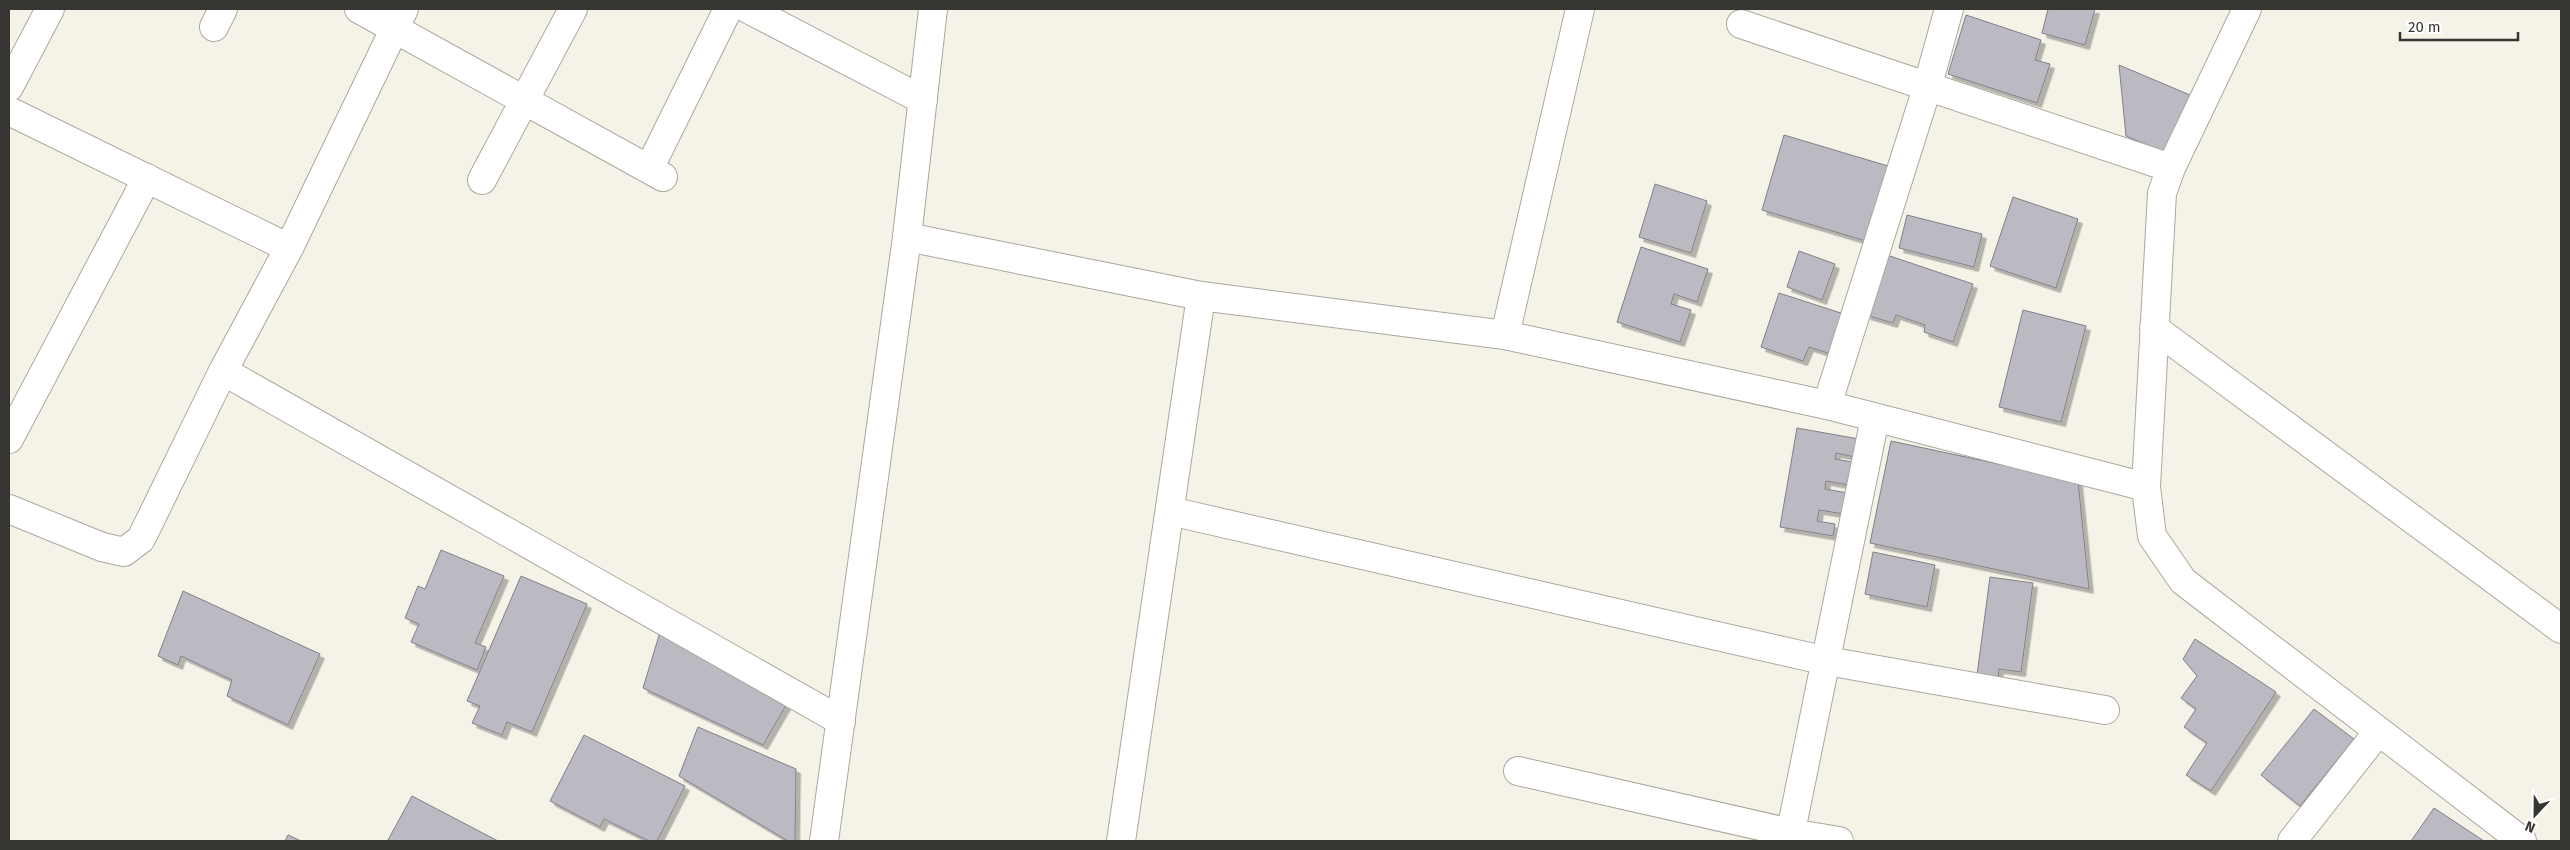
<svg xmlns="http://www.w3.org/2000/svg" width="2570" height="850" font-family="'Fira Sans',sans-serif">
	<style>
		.building { fill: #bbb9c2; stroke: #817f87; filter: url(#shadow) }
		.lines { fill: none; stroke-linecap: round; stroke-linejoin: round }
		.street-casing { stroke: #aba89f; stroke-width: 30 }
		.secondary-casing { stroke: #aba89f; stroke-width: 30 }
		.street { stroke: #fff; stroke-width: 28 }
		.secondary { stroke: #fff; stroke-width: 28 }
	</style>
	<defs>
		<filter id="shadow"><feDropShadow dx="4.5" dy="4.5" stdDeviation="0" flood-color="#0004"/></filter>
	</defs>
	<rect width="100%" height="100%" fill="#f5f2e8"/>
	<!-- building -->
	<path class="building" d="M2048 9H2095L2085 45 2042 33Z
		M1966 15 2041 40 2035 60 2050 64 2037 103 1948 74Z
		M2119 65 2190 95 2166 153 2126 136Z
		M1784 135 1888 166 1866 241 1762 210Z
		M1655 184 1707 201 1691 253 1639 237Z
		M2013 197 2078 219 2056 288 1990 266Z
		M1907 215 1982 234 1974 267 1899 248Z
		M1641 247 1708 269 1697 302 1674 294 1671 304 1691 310 1680 342 1617 322Z
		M1799 251 1835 264 1822 300 1787 287Z
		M1887 255 1973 284 1953 342 1924 332 1925 325 1896 315 1893 323 1866 315Z
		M1779 293 1844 314 1831 354 1809 347 1803 361 1761 347Z
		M2023 310 2086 326 2061 422 1999 407Z
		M1797 428 1859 439 1855 457 1836 453 1835 459 1857 463 1854 486 1826 481 1825 489 1848 493 1844 514 1819 510 1817 521 1835 524 1833 536 1780 527Z
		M1891 441 2078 481 2089 589 1870 543Z
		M441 550 504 576 475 643 486 647 477 670 411 642 419 624 405 618 418 586 425 589Z
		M1873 552 1935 565 1927 607 1865 594Z
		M521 576 587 604 532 732 507 722 502 735 472 723 480 706 467 701Z
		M1990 577 2033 583 2021 672 1999 669 1998 678 1977 675Z
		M183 591 320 654 288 725 227 696 232 680 181 656 178 665 158 656Z
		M661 629 789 700 763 745 643 688Z
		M2195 639 2276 692 2211 791 2186 775 2207 743 2184 727 2196 709 2181 698 2197 676 2183 659Z
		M2314 709 2354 739 2300 806 2261 775Z
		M698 727 796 769 795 841H788L679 776Z
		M584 735 685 786 657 841H649L604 819 600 827 550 801Z
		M412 796 498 841H391L388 840Z
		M2434 808 2484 841H2411Z
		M288 835 301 841H285Z"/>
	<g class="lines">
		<!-- street casing -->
		<g class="street-casing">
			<path id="street" d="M359 9 663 177
				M748 9 923 100
				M2247 9 2171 168 2162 193 2146 487 2152 536 2183 581 2522 841
				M1741 24 2171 168
				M214 27 223 9
				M9 87 50 9
				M9 111 289 248
				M649 169 728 9
				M482 180 573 9
				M907 237 1201 296 1505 335 1827 405 2146 487
				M2154 328 2561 629
				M1505 335 1580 9
				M223 371 289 248 404 9
				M1827 405 1927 88 1949 9
				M9 439 147 178
				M9 509 102 547 124 552 141 539 223 371 841 721
				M1170 511 1827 661 2105 710
				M1518 771 1791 833 1839 841
				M1121 841 1201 296
				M1789 841 1875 418
				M2292 841 2378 732"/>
		</g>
		<!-- secondary casing -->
		<g class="secondary-casing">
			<path id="secondary" d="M824 841 907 237 933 9"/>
		</g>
		<!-- street -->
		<use href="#street" class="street"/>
		<!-- secondary -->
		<use href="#secondary" class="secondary"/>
	</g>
	<!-- border -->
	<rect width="2570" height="850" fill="none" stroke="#363532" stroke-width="20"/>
	<!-- north arrow -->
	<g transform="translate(2535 815) rotate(202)" stroke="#ffffff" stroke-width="4" paint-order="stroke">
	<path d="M0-4L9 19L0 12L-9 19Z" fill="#363532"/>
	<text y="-8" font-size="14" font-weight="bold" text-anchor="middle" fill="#363532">N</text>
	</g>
	<!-- scale -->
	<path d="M2400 32v8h118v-8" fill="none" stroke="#363532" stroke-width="2.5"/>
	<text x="2408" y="32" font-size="15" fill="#363532" stroke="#ffffff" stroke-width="4" paint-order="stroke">20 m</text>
</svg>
